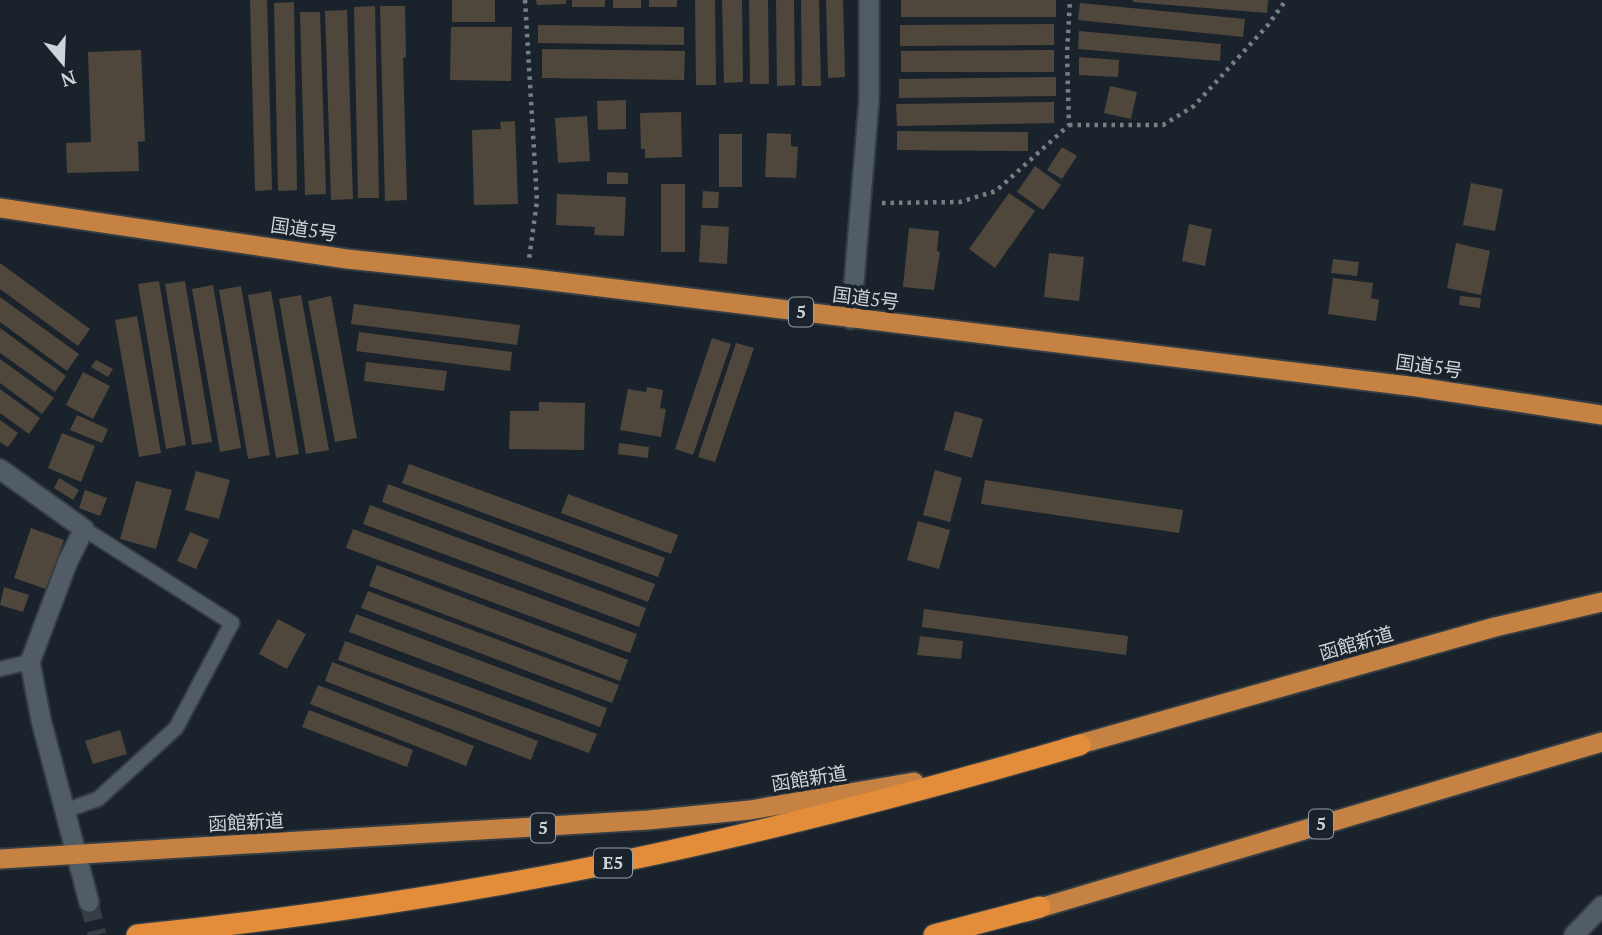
<svg xmlns="http://www.w3.org/2000/svg" width="1602" height="935" font-family="'PT Serif','Noto Sans JP',serif">
	<style>
		.building { fill: #4f473c }
		.lines { fill: none; stroke-linecap: round; stroke-linejoin: round }
		.minor-tunnel { stroke: #353e45; stroke-width: 19; stroke-dasharray: 19 10; stroke-linecap: butt }
		.service-casing { stroke: #353d44; stroke-width: 18 }
		.minor-casing { stroke: #353d44; stroke-width: 23 }
		.trunk-casing { stroke: #353d44; stroke-width: 23 }
		.motorway-casing { stroke: #353d44; stroke-width: 24 }
		.path { stroke: #777f85; stroke-width: 4.5; stroke-dasharray: 3.5 5; stroke-linecap: butt }
		.service { stroke: #515c66; stroke-width: 14 }
		.minor { stroke: #515c66; stroke-width: 19 }
		.trunk { stroke: #c68243; stroke-width: 19 }
		.motorway { stroke: #e38c3a; stroke-width: 21 }
		.labels { text-anchor: middle; stroke-width: 7; stroke-linejoin: round; paint-order: stroke }
		.shield { fill: #1a232b; stroke: #98a0a6; stroke-width: 2 }
		.shield-label { font-size: 18px; font-weight: bold; fill: #ced5da }
		.street-label { font-size: 19px; fill: #ced5da; stroke: #1a232b }
	</style>
	<rect width="100%" height="100%" fill="#1a232b"/>
	<!-- building -->
	<path class="building" d="M250 0H267L272 190 255 191Z
		M452 0H495V22H452Z
		M536 0H566V4L537 5Z
		M572 0H605V7H572Z
		M613 0H641V8H613Z
		M649 0H677V7H649Z
		M695 0H715L716 85H696Z
		M722 0H742L743 82 724 83Z
		M749 0H768L769 84H750Z
		M776 0H794L795 85 777 86Z
		M801 0H819L821 86H802Z
		M826 0H843L845 77 828 78Z
		M901 0H1056V17H901Z
		M1133 0H1268L1267 13 1133 2Z
		M294 2 297 190 278 191 274 3Z
		M1080 3 1245 19 1243 37 1078 20Z
		M375 6 379 198H358L354 7Z
		M380 6H405L406 57 403 58 407 200 385 201Z
		M347 10 353 199 331 200 325 11Z
		M300 12H320L326 194 305 195Z
		M1054 24V45L900 46V25Z
		M538 25 684 27V45L538 43Z
		M451 27H512L511 81 450 80Z
		M1079 31 1221 44 1220 61 1078 49Z
		M542 49 685 51 684 80 542 78Z
		M141 50 145 141 138 142 139 171 67 173 66 143 91 142 88 52Z
		M1054 50V72H901V51Z
		M1079 57 1119 60 1118 77 1079 75Z
		M1056 77V96L899 98V79Z
		M1110 86 1137 92 1131 119 1104 113Z
		M626 100V129L598 130 597 101Z
		M1054 102V123L897 126 896 104Z
		M681 112 682 157 645 158V149H641L640 113Z
		M587 116 590 161 558 163 555 118Z
		M515 121 518 204 474 205 472 130 501 129 500 122Z
		M897 131 1028 132V151L897 150Z
		M767 133 791 134V146L798 147 796 178 765 177Z
		M719 134H742V187H719Z
		M1062 147 1077 156 1062 179 1047 170Z
		M1035 166 1061 185 1043 210 1017 192Z
		M607 172 628 173V184H607Z
		M1471 183 1503 189 1495 231 1463 225Z
		M661 184H685V252H661Z
		M703 191 719 192 718 208H702Z
		M1009 193 1035 211 995 268 969 249Z
		M557 194 626 197 624 236 594 235 595 227 556 225Z
		M1189 224 1212 229 1205 266 1182 261Z
		M701 225 729 227 727 264 699 262Z
		M909 228 939 231 937 251 940 252 934 290 903 287Z
		M1456 243 1490 251 1481 295 1447 288Z
		M1049 253 1084 257 1079 301 1044 297Z
		M1333 259 1359 262 1357 276 1331 273Z
		M0 263 90 329 78 346 0 289Z
		M1333 278 1373 283 1371 298 1379 300 1376 321 1328 314Z
		M159 281 186 445 166 449 138 284Z
		M185 281 212 442 192 445 165 284Z
		M213 285 241 448 220 452 192 289Z
		M241 286 270 455 248 459 219 290Z
		M271 291 299 454 276 458 248 295Z
		M301 295 329 450 306 454 279 299Z
		M331 296 357 438 335 442 308 301Z
		M1460 296 1481 298 1480 308 1459 305Z
		M0 297 79 354 67 371 0 322Z
		M354 304 520 325 517 345 351 324Z
		M137 316 161 453 139 457 115 320Z
		M0 328 66 376 55 392 0 353Z
		M359 332 512 352 510 371 356 351Z
		M712 338 731 344 693 455 675 449Z
		M736 343 754 348 715 462 698 457Z
		M0 359 54 398 42 414 0 383Z
		M96 360 113 369 108 377 91 367Z
		M366 362 447 371 444 391 364 381Z
		M83 372 110 386 93 419 66 405Z
		M647 387 663 390 660 408 666 409 661 437 620 430 628 389 646 392Z
		M0 389 40 418 29 434 0 413Z
		M539 402 585 403 584 450 509 449 510 411H539Z
		M955 411 983 419 972 458 944 450Z
		M77 415 108 429 102 443 70 430Z
		M0 420 18 433 8 447 0 442Z
		M62 433 95 446 81 482 48 468Z
		M619 443 649 447 648 458 618 454Z
		M409 464 665 558 658 577 402 483Z
		M935 470 962 478 950 522 923 515Z
		M196 471 230 480 219 519 185 510Z
		M59 478 79 490 73 500 54 488Z
		M985 480 1183 510 1179 533 981 504Z
		M136 481 172 490 156 549 120 539Z
		M388 484 655 584 648 602 382 502Z
		M85 490 107 498 100 516 79 508Z
		M568 494 678 535 671 554 561 513Z
		M370 505 646 608 639 627 363 524Z
		M918 521 950 530 939 569 907 560Z
		M31 528 64 540 46 589 14 578Z
		M353 529 637 634 630 653 346 548Z
		M190 532 209 540 196 569 177 561Z
		M377 565 628 660 620 681 369 586Z
		M4 587 29 595 23 612 0 605Z
		M368 591 619 685 612 703 361 608Z
		M924 609 1128 636 1126 655 922 627Z
		M356 614 607 708 600 727 349 632Z
		M278 619 306 634 287 669 259 654Z
		M920 636 963 641 961 659 917 655Z
		M345 641 597 734 589 753 338 660Z
		M332 662 538 741 531 760 325 681Z
		M318 685 474 746 466 766 310 704Z
		M309 710 413 750 407 767 302 727Z
		M120 730 127 754 93 764 85 741Z"/>
	<g class="lines">
		<!-- minor-tunnel -->
		<path class="minor-tunnel" d="M89 902 97 935"/>
		<!-- service casing -->
		<g class="service-casing">
			<path id="service" d="M0 669 30 662
				M64 811 98 799 176 728 232 623 84 529"/>
		</g>
		<!-- minor casing -->
		<g class="minor-casing">
			<path id="minor" d="M851 319 869 100V0
				M0 469 84 529 68 561 30 662 41 720 89 902
				M1574 935 1602 906"/>
		</g>
		<!-- trunk casing -->
		<g class="trunk-casing">
			<path id="trunk" d="M0 208 347 259 527 278 1417 387 1602 415
				M1066 748 1495 627 1602 602
				M0 859 648 820 750 810 914 782
				M1026 912 1602 742"/>
		</g>
		<!-- motorway casing -->
		<g class="motorway-casing">
			<path id="motorway" d="M137 935C300 918 463 894 623 861 777 829 929 789 1080 745
				M934 935 1040 907"/>
		</g>
		<!-- path -->
		<path class="path" d="M525 0 537 201 529 259
			M1069 125H1163L1194 106 1268 25 1286 0
			M882 203 960 202 996 191 1069 125 1067 54 1070 0"/>
		<!-- service -->
		<use href="#service" class="service"/>
		<!-- minor -->
		<use href="#minor" class="minor"/>
		<!-- trunk -->
		<use href="#trunk" class="trunk"/>
		<!-- motorway -->
		<use href="#motorway" class="motorway"/>
	</g>
	<g class="labels">
		<!-- shield labels -->
		<g class="shield">
			<rect x="789" y="297.5" width="24" height="29" rx="5"/>
			<rect x="1309" y="809.5" width="24" height="29" rx="5"/>
			<rect x="531" y="813.5" width="24" height="29" rx="5"/>
			<rect x="594" y="848.5" width="38" height="29" rx="5"/>
		</g>
		<g class="shield-label">
			<text x="801" y="318">5</text>
			<text x="1321" y="830">5</text>
			<text x="543" y="834">5</text>
			<text x="613" y="869">E5</text>
		</g>
		<!-- street labels -->
		<g class="street-label">
			<text transform="translate(304 229) rotate(8)" y="7">国道5号</text>
			<text transform="translate(866 298) rotate(7)" y="7">国道5号</text>
			<text transform="translate(1429 366) rotate(8)" y="7">国道5号</text>
			<text transform="translate(1356 643) rotate(-16)" y="7">函館新道</text>
			<text transform="translate(809 778) rotate(-9)" y="7">函館新道</text>
			<text transform="translate(246 822) rotate(-3)" y="7">函館新道</text>
		</g>
	</g>
	<!-- north arrow -->
	<g transform="translate(63 63) rotate(161)" stroke="#1a232b" stroke-width="5" paint-order="stroke">
	<path d="M0-5L12 26L0 18L-12 26Z" fill="#ced5da"/>
	<text y="-10" font-size="19" font-weight="bold" text-anchor="middle" fill="#ced5da">N</text>
	</g>
</svg>
